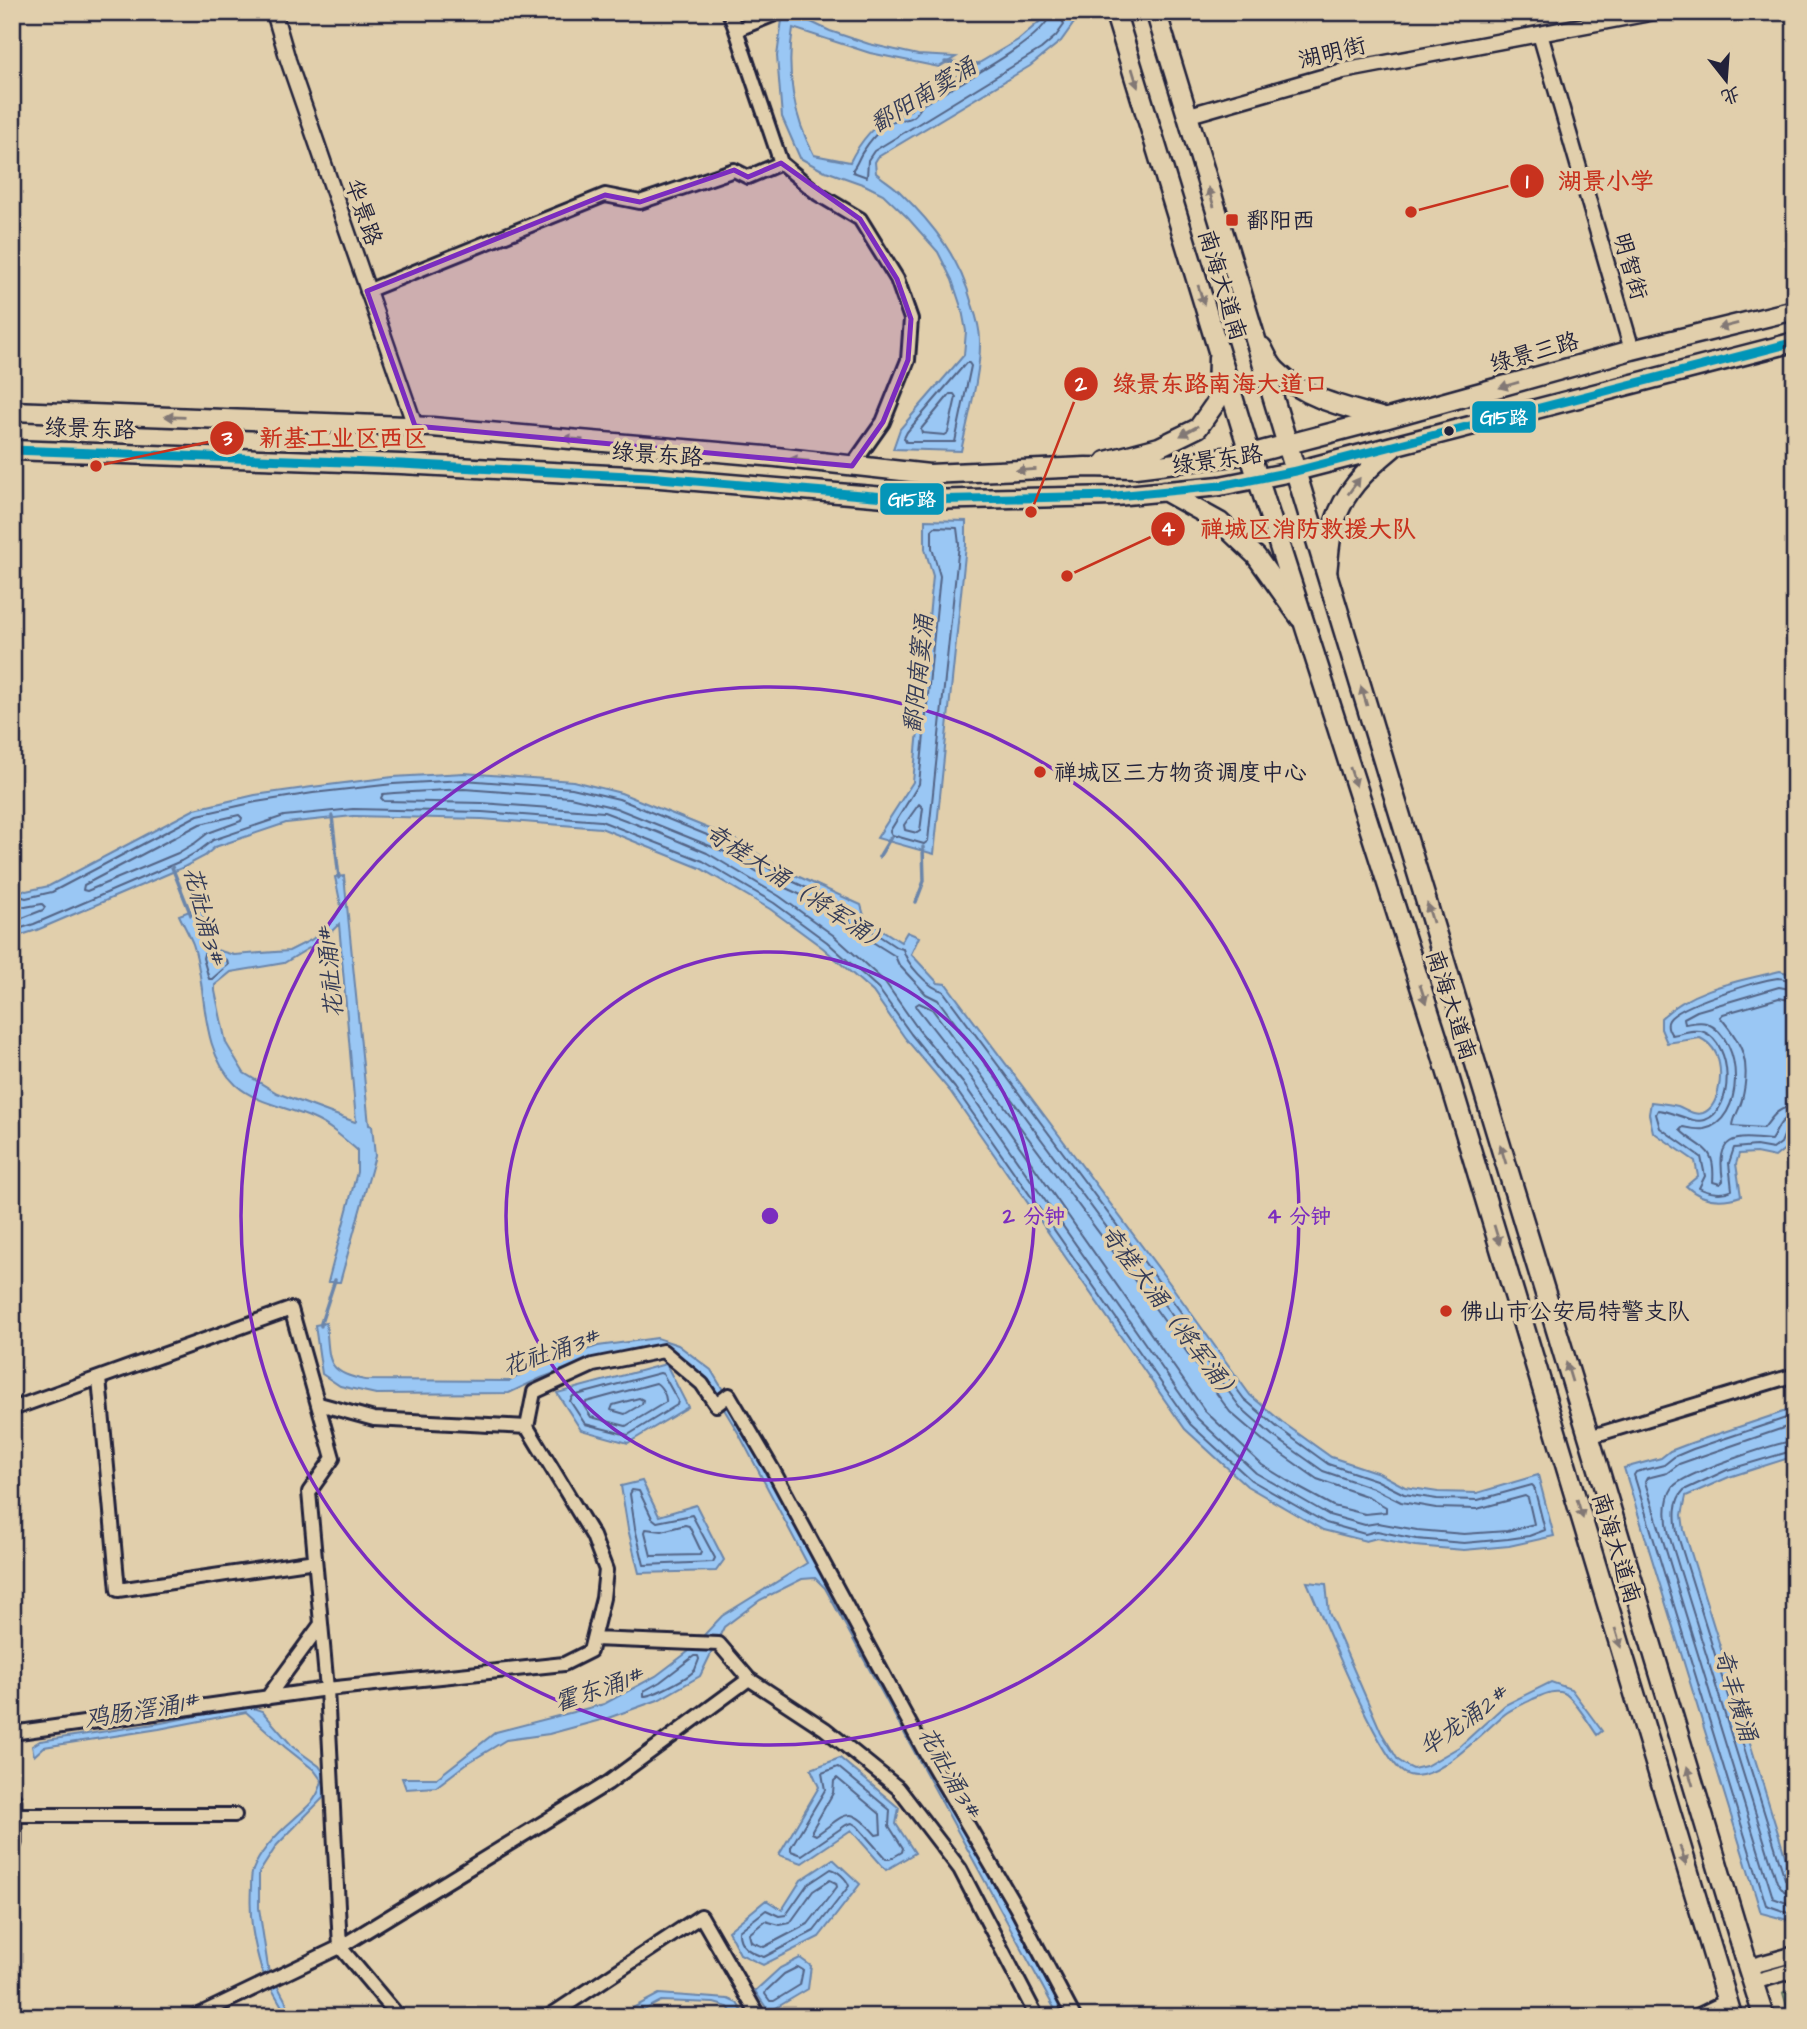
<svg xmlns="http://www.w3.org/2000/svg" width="1807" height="2029" font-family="'Architects Daughter','LXGW WenKai TC',sans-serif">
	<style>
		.green { fill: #afd692; stroke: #687c66; stroke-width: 2 }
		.water { fill: #9ac7f4; stroke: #6a85aa; stroke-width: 2; fill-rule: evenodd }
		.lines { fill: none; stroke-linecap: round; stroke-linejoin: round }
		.shore { stroke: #526485; stroke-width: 2 }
		.stream { stroke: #6a85aa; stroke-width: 3.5 }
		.minor-casing { stroke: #22223b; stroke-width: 18 }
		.tertiary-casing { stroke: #22223b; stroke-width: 19 }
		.secondary-casing { stroke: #22223b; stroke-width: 23 }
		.trunk-casing { stroke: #22223b; stroke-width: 24 }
		.minor { stroke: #e1cfac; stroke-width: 12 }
		.tertiary { stroke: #e1cfac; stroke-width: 14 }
		.secondary { stroke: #e1cfac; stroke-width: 18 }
		.trunk { stroke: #e1cfac; stroke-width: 19 }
		.bus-1-casing { stroke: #e1cfac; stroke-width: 14 }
		.bus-1 { stroke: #0595b8; stroke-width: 9 }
		.oneway { fill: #827874 }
		.marked { fill: #7b2cbf; fill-opacity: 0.2; stroke: #7b2cbf; stroke-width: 5; stroke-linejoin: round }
		.ring { fill: none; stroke: #7b2cbf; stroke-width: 3.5 }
		.poi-dot { fill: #c8321e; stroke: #e1cfac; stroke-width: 2.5 }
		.bus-dot { fill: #22223b; stroke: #e1cfac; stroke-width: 2.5 }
		.labels { text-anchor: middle; stroke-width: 7; stroke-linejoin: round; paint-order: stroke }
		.street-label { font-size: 23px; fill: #22223b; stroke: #e1cfac }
		.poi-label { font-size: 23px; fill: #22223b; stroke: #e1cfac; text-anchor: start }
		.water-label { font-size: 24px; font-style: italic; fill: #343b57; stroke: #e1cfac }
		.centre { fill: #7b2cbf; stroke: #e1cfac; stroke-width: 3.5 }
		.ring-label { font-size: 21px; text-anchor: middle; font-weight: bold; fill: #7b2cbf; stroke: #e1cfac; stroke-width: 7; stroke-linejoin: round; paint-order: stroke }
		.leader { fill: none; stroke: #c8321e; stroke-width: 2.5 }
		.callout-dot { fill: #c8321e; stroke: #e1cfac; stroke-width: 2.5 }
		.mark-label { font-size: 21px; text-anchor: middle; font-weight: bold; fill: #fff }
		.callout-label { font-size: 24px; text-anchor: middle; font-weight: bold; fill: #c8321e; stroke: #e1cfac; stroke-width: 7; stroke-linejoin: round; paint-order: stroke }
		.line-badge { stroke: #e1cfac; stroke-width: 2.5 }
		.badge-label { font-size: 19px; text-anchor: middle; font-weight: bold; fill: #fff }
	</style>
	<rect width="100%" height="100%" fill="#e1cfac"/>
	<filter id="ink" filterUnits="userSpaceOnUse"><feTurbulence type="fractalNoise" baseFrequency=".0143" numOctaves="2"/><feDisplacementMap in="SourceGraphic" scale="14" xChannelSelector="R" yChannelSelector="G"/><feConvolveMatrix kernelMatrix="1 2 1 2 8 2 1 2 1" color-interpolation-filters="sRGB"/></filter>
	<g filter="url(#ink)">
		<!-- green -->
		<path class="green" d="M1795 1989V2017H1790L1783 1993Z"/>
		<!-- water -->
		<path class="water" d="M776 12H790L830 31 869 44 918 55 956 57 939 67 870 53 793 28C786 71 793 117 814 155L850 162C860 141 875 124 895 112L900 114 911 110 913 102 1018 40 1039 22 1046 12H1061L1076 20 1061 41 1030 66 878 157 875 162 876 173C884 180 893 185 901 193 934 225 960 259 972 304 976 316 980 327 980 340 981 372 968 418 961 451L893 449 900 429 964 355 966 331 962 310 952 280 938 252 907 217 883 194 865 185 820 169 800 158 782 117 777 56 782 20Z
			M925 520 966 521V545L934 854 877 838 913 782 933 576 925 549Z
			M464 773 573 781 621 793 732 838 784 870 861 905 865 919 901 942 907 932 919 937 911 954 938 983 946 984 1168 1281 1250 1395 1282 1422 1331 1457 1379 1473 1405 1487 1438 1492 1477 1493 1538 1475 1554 1536 1509 1546 1464 1550 1415 1546 1377 1538 1366 1541 1323 1530 1247 1486 1185 1429 950 1091 905 1038 873 992 823 948 770 909 700 868 601 828 482 819 353 816 286 823 215 847 205 856 184 867 37 930 12 938V887L26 891 49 886 195 809 255 795 312 787 393 777Z
			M344 876 369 1125 372 1126 375 1156 340 1282H328L357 1172V1150C343 1138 330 1126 314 1119 289 1107 257 1104 236 1085 198 1049 208 988 193 944 189 934 183 924 179 915L200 907 213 949 234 955 289 951 311 940 323 931 335 918 341 906 335 877ZM339 924 356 1121 355 1122 277 1093 244 1073 226 1043 215 991V985L231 972 284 963 324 939Z
			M1780 971 1795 975V1125L1787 1147 1775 1157 1756 1153 1739 1154 1736 1164 1741 1196C1720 1203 1702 1201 1686 1186L1698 1176 1695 1161 1653 1132 1649 1114 1651 1102C1660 1103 1669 1104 1678 1106 1686 1109 1694 1116 1703 1113 1719 1107 1722 1077 1719 1063 1717 1052 1710 1043 1700 1038L1667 1043 1661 1029V1018C1693 988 1739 981 1780 971Z
			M326 1323C330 1360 324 1372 365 1380L510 1381 532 1368 598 1346 657 1338 678 1345 711 1370 776 1478 1071 2017H1059L825 1588 815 1578 802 1579 760 1600 724 1627 700 1676 658 1700 608 1718 549 1734 506 1740 466 1764 436 1787 406 1789 402 1778H437L496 1732 604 1704 656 1676 689 1651 722 1616 807 1563 739 1434 708 1383 674 1355 640 1350 601 1356 541 1378 509 1393 376 1394 340 1386 322 1374 315 1325Z
			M666 1364 688 1407 628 1443 581 1430 557 1393Z
			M1795 1408V1456L1729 1477 1686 1496 1682 1515 1684 1530 1795 1888V1922L1761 1913 1624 1468 1661 1458 1670 1451 1691 1443Z
			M642 1481 659 1516 696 1505 724 1560 716 1571 639 1573 628 1529 621 1486Z
			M1307 1582 1326 1584 1329 1613 1381 1732 1398 1760 1407 1766 1413 1769 1426 1766 1459 1747 1505 1705 1551 1682 1571 1689 1602 1731 1597 1735C1590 1725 1574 1698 1564 1693 1553 1689 1543 1695 1533 1699 1524 1704 1513 1708 1505 1714 1484 1730 1432 1790 1404 1773 1378 1757 1322 1616 1307 1582Z
			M247 1706 262 1711 293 1747 319 1766 326 1776 328 1786 323 1798 277 1845 259 1873V1908L269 1974 265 1976 262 1971C253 1940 249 1919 251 1886 251 1881 251 1874 253 1870 260 1851 279 1832 294 1819 308 1806 317 1801 322 1781L314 1770 285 1747 246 1712 159 1729 44 1747 34 1756 32 1746 40 1741 161 1723Z
			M840 1758 899 1808 896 1824 915 1853 886 1870 851 1830 802 1863 779 1855 819 1787 811 1769Z
			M833 1859 860 1884 819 1937 763 1965 740 1954 728 1931 766 1900 782 1910 801 1880Z
			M800 1958 811 1966 808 1989 769 2012 755 1991 780 1968Z
			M275 1981 294 2017H288L269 1984Z
			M659 1994 728 1999 737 2003 746 2017H735L728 2007 714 2003 661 2001 631 2017H616Z"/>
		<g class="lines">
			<!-- shore -->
			<path class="shore" d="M1051 12C1048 39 947 90 922 105 910 128 901 114 886 125 879 131 869 142 864 150 859 156 858 163 853 169V172L867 177 868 160 874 151 1041 49 1056 36 1064 25 1060 12
				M966 363H969L971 366 955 442H906L904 438 907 432Z
				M950 394H954L956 397 948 433 945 435 922 433 921 429Z
				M935 527 957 528 959 544 928 841 924 844 892 835 890 831 919 784 940 576 932 548V530Z
				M464 789 570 797 616 808 725 852 777 884 847 916 855 931 895 956 899 965 926 994 938 1000 1240 1407 1272 1435 1323 1471 1373 1488 1401 1502 1436 1508 1477 1509 1525 1496 1528 1498 1534 1524 1507 1531 1464 1534 1417 1530 1378 1523 1365 1525 1329 1515 1256 1473 1197 1418 963 1083 918 1029 885 982 833 935 779 896 707 853 657 832 604 812 482 803 384 801 381 798 383 794 394 793Z
				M919 804 923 808 920 831 917 833 905 830 904 825Z
				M239 815 242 818 241 821 208 833 195 843 178 853 87 891 83 890 84 885 200 824Z
				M12 894 26 898 52 892 198 815 256 802 313 793 393 784 464 780 572 788 619 799 729 844 781 876 854 910 861 924 896 947 903 949C906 963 928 988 943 991L1162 1286 1244 1399 1277 1427 1328 1464 1376 1480 1404 1494 1437 1499 1478 1500 1532 1485 1534 1487 1545 1530 1529 1536 1508 1539 1464 1543 1416 1539 1377 1531 1365 1534 1326 1523 1251 1480 1190 1424 955 1088 911 1034 878 988 827 942 774 903 703 861 601 821 482 812 353 809 284 816 213 840 200 850 181 861 34 924 12 931
				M12 903 25 907 42 904 45 907 43 910 12 922
				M204 954 227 960 228 965 212 979H209L203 958Z
				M1795 981C1790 981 1783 978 1778 978 1760 980 1678 1005 1669 1020 1666 1025 1669 1031 1672 1035 1681 1034 1695 1028 1704 1032 1733 1044 1735 1109 1705 1120 1694 1124 1672 1111 1658 1110L1656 1114 1660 1128 1701 1157 1705 1176 1699 1188C1708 1193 1723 1195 1732 1190L1729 1163 1734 1148 1756 1146 1773 1149 1781 1143 1787 1128 1795 1126
				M1795 990 1779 987 1697 1011 1684 1018 1685 1024C1692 1023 1700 1021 1706 1023 1746 1039 1744 1122 1704 1129 1697 1130 1689 1128 1683 1127L1680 1130C1700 1150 1716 1144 1713 1182L1720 1184 1723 1181C1716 1135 1733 1136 1771 1140 1779 1129 1778 1118 1795 1117
				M1795 1001 1779 998 1723 1014 1720 1017C1744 1045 1751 1063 1742 1100 1740 1109 1733 1118 1733 1126L1764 1128C1773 1116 1778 1107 1795 1106
				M919 1003 932 1009 1147 1297 1230 1412 1266 1443 1317 1479 1369 1497 1386 1507V1512L1365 1514 1333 1506 1296 1486 1262 1465 1205 1411 971 1077 917 1008 916 1005Z
				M660 1373 663 1374 678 1401 677 1405 628 1435 585 1424 570 1401 573 1396Z
				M656 1383C661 1386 667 1396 666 1402L626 1426 591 1417 584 1406 586 1402Z
				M639 1398 643 1400 642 1404 625 1414 611 1410 613 1405Z
				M1795 1415 1693 1449 1674 1457 1664 1465 1636 1472 1634 1475 1766 1905 1795 1915
				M1795 1424 1696 1458 1679 1464 1667 1473 1647 1478 1645 1482 1773 1898 1795 1906
				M1795 1441C1777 1442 1683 1474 1673 1487 1664 1500 1666 1521 1669 1535L1777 1882 1784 1891 1795 1894
				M1795 1450 1727 1470 1684 1490C1673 1501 1675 1518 1677 1533L1785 1879 1789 1884 1795 1885
				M632 1490 639 1491 652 1518 657 1522 692 1515 715 1558 713 1562 644 1565 635 1528 630 1494Z
				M685 1525 689 1526 701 1551 700 1555 651 1556 645 1532 646 1529 662 1531Z
				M694 1656H698L699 1659C699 1660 695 1669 695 1670 688 1678 653 1696 644 1696V1691L660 1682Z
				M838 1767 890 1810 889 1826 903 1848 902 1852 890 1859H886L857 1826 852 1823 846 1825 802 1855 791 1851V1847L825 1790 822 1773Z
				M837 1778 880 1814 881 1834 876 1835C848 1803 847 1814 816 1835L812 1833V1830L833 1793 834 1781Z
				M831 1869C837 1870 847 1879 849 1886L814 1931 764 1957C750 1953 738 1946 739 1931L766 1910 779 1916 786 1915 807 1885Z
				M830 1880 836 1883 837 1887 808 1924 764 1947 751 1942 749 1934 765 1921 780 1925 790 1923 813 1891Z
				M798 1967 803 1970 800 1985 774 2001H770L765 1994 766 1991 784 1974Z"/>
			<!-- stream -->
			<path class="stream" d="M945 62 979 64
				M332 816 339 878
				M879 857 891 837
				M172 867 191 915
				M916 902 924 881 923 847
				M321 1326V1323L335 1280"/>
			<!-- minor casing -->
			<g class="minor-casing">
				<path id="minor" d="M729 12 736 30
					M780 12 736 30 781 163 818 194 860 219 897 279 911 319 908 360 883 422 852 466
					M367 291 605 195 640 202 734 170 748 177 781 163
					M99 1378 118 1590 315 1561
					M12 1409 291 1309 333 1458 309 1492 327 1689 564 1664 590 1651 603 1598 606 1570 593 1536 527 1427 374 1419 319 1404
					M527 1427 534 1392 593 1365 663 1351 702 1384 716 1405 729 1395 773 1470 925 1752 1016 1907 1074 2017
					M1589 1437 1795 1375
					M593 1639 719 1644 749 1679 825 1729 898 1788 960 1869 1037 2017
					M267 1698 321 1624
					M12 1733 327 1689 340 1947 608 1783 749 1679
					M13 1815H235
					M194 2017 340 1947 399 2017
					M548 2017 701 1916 759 2017"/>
			</g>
			<!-- tertiary casing -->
			<g class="tertiary-casing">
				<path id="tertiary" d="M274 12 288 60 415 426
					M1540 34 1632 350
					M1186 116 1343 71 1655 12
					M1748 1967 1795 1954
					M1753 1982 1795 1970
					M1696 2017 1727 2002"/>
			</g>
			<!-- secondary casing -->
			<g class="secondary-casing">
				<path id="secondary" d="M1262 347C1266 354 1270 365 1277 371 1304 399 1348 408 1384 418
					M12 411 432 427 776 457 929 474 1086 467 1135 468 1250 454 1388 418 1632 350 1795 310
					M12 450 401 464 648 477 921 500 1116 496 1220 486 1296 471 1795 342
					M1106 461 1159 447 1198 428 1217 401 1218 357
					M1164 491 1220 522 1256 556 1300 618
					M1327 573C1329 558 1329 543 1333 529 1341 494 1366 470 1393 448
					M12 1801V1843"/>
			</g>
			<!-- trunk casing -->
			<g class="trunk-casing">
				<path id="trunk" d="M1115 12 1250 454 1437 1038 1732 2017
					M1156 12 1589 1437 1748 1967 1764 2017"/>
			</g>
			<!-- minor -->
			<use href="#minor" class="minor"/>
			<!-- tertiary -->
			<use href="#tertiary" class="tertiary"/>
			<!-- secondary -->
			<use href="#secondary" class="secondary"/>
			<!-- trunk -->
			<use href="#trunk" class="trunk"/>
			<!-- bus-1 casing -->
			<g class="bus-1-casing">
				<path id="bus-1" d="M12 450 401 464 648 477 921 500 1116 496 1220 486 1296 471 1795 342"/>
			</g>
			<!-- bus-1 -->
			<use href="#bus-1" class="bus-1"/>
		</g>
		<!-- one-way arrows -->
		<defs><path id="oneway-solid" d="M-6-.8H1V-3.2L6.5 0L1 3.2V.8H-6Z" transform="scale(1.75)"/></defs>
		<g class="oneway">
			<use href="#oneway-solid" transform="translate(1135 78) rotate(73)"/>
			<use href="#oneway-solid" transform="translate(1211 197) rotate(-107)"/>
			<use href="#oneway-solid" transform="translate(1201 295) rotate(73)"/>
			<use href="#oneway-solid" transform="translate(1728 326) rotate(166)"/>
			<use href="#oneway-solid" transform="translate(1509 385) rotate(164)"/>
			<use href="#oneway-solid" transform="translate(175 417) rotate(-178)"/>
			<use href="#oneway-solid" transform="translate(1189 431) rotate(151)"/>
			<use href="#oneway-solid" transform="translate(573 439) rotate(-175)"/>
			<use href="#oneway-solid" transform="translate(799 460) rotate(-174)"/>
			<use href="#oneway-solid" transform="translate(1026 470) rotate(177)"/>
			<use href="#oneway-solid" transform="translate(1354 486) rotate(-54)"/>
			<use href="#oneway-solid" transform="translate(1364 696) rotate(-107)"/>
			<use href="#oneway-solid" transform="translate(1353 777) rotate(72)"/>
			<use href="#oneway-solid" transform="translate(1430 913) rotate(-107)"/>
			<use href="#oneway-solid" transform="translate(1423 994) rotate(72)"/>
			<use href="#oneway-solid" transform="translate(1503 1154) rotate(-107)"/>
			<use href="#oneway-solid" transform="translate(1497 1235) rotate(73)"/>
			<use href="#oneway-solid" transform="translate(1569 1372) rotate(-107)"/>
			<use href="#oneway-solid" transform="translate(1580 1509) rotate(73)"/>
			<use href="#oneway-solid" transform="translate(1618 1638) rotate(73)"/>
			<use href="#oneway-solid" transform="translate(1690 1776) rotate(-107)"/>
			<use href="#oneway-solid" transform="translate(1683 1856) rotate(73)"/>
		</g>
	</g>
	<!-- marked area -->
	<path class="marked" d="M781 163 860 219 897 279 911 319 908 360 883 422 852 466 415 426 367 291 605 195 640 202 734 170 748 177Z"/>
	<!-- distance rings -->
	<g class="ring">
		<circle cx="770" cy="1216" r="264"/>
		<circle cx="770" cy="1216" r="529"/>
	</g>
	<!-- markers -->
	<g class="poi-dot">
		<rect x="1225" y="213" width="14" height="14" rx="3.5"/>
		<circle cx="1040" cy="772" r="7"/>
		<circle cx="1446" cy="1311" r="7"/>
	</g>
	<circle class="bus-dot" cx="1449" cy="431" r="6"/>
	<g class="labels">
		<!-- street labels -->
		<g class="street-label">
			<text transform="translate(1332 52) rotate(-14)" y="8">湖明街</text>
			<text transform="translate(364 212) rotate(71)" y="8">华景路</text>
			<text transform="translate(1631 266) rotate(74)" y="8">明智街</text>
			<text transform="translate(1223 285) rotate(73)" y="8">南海大道南</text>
			<text transform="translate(1534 352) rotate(-16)" y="8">绿景三路</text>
			<text transform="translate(90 428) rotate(2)" y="8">绿景东路</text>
			<text transform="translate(657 454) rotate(4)" y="8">绿景东路</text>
			<text transform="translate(1217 459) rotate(-8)" y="8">绿景东路</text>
			<text transform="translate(1452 1005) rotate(72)" y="8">南海大道南</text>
			<text transform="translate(1617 1548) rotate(73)" y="8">南海大道南</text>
		</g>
		<!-- poi labels -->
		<g class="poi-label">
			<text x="1246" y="228">鄱阳西</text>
			<text x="1054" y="780">禅城区三方物资调度中心</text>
			<text x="1460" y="1319">佛山市公安局特警支队</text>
		</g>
		<!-- water labels -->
		<g class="water-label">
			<text transform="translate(923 95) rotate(-32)" y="8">鄱阳南窦涌</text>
			<text transform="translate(918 674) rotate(-84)" y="8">鄱阳南窦涌</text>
			<text transform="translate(798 888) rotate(33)" y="8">奇槎大涌（将军涌）</text>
			<text transform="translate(204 915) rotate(76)" y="8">花社涌3#</text>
			<text transform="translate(330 973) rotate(-95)" y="8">花社涌1#</text>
			<text transform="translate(1171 1314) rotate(53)" y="8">奇槎大涌（将军涌）</text>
			<text transform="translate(550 1352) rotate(-18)" y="8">花社涌3#</text>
			<text transform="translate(598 1689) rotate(-18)" y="8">霍东涌1#</text>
			<text transform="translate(1736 1695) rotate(73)" y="8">奇丰横涌</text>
			<text transform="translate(141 1710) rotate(-9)" y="8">鸡肠滘涌1#</text>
			<text transform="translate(1463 1721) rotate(-35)" y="8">华龙涌2#</text>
			<text transform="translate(949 1772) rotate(61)" y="8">花社涌3#</text>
		</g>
	</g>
	<circle cx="770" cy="1216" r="10" class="centre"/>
	<g class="ring-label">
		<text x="1034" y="1223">2 分钟</text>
		<text x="1299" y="1223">4 分钟</text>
	</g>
	<!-- callouts -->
	<path class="leader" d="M1411 212L1527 181M1031 512L1081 384M96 466L227 438M1067 576L1168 529"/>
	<g class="callout-dot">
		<circle cx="1411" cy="212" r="7"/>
		<circle cx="1031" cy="512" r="7"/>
		<circle cx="96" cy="466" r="7"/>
		<circle cx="1067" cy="576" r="7"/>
		<circle cx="1527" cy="181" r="18"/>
		<circle cx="1081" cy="384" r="18"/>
		<circle cx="227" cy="438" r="18"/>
		<circle cx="1168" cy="529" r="18"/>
	</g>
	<g class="mark-label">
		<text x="1527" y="188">1</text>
		<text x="1081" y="391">2</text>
		<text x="227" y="445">3</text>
		<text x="1168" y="536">4</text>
	</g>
	<g class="callout-label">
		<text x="1606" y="189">湖景小学</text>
		<text x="1220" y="392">绿景东路南海大道口</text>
		<text x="343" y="446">新基工业区西区</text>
		<text x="1308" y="537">禅城区消防救援大队</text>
	</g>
	<g class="line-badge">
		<rect x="1471" y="400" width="66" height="34" rx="7" fill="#0595b8"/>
		<rect x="879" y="482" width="66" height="34" rx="7" fill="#0595b8"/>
	</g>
	<g class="badge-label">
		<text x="1504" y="424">G15路</text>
		<text x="912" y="506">G15路</text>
	</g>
	<!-- margin -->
	<rect width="1807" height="2029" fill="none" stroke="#e1cfac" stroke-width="42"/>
	<rect x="21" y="21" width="1765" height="1987" fill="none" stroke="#22223b" stroke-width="2.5" filter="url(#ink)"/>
	<!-- north arrow -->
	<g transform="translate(1726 80) rotate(163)" stroke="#e1cfac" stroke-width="5" paint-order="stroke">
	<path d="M0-5L12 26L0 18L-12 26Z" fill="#22223b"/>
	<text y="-10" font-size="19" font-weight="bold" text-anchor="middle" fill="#22223b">北</text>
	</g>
</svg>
